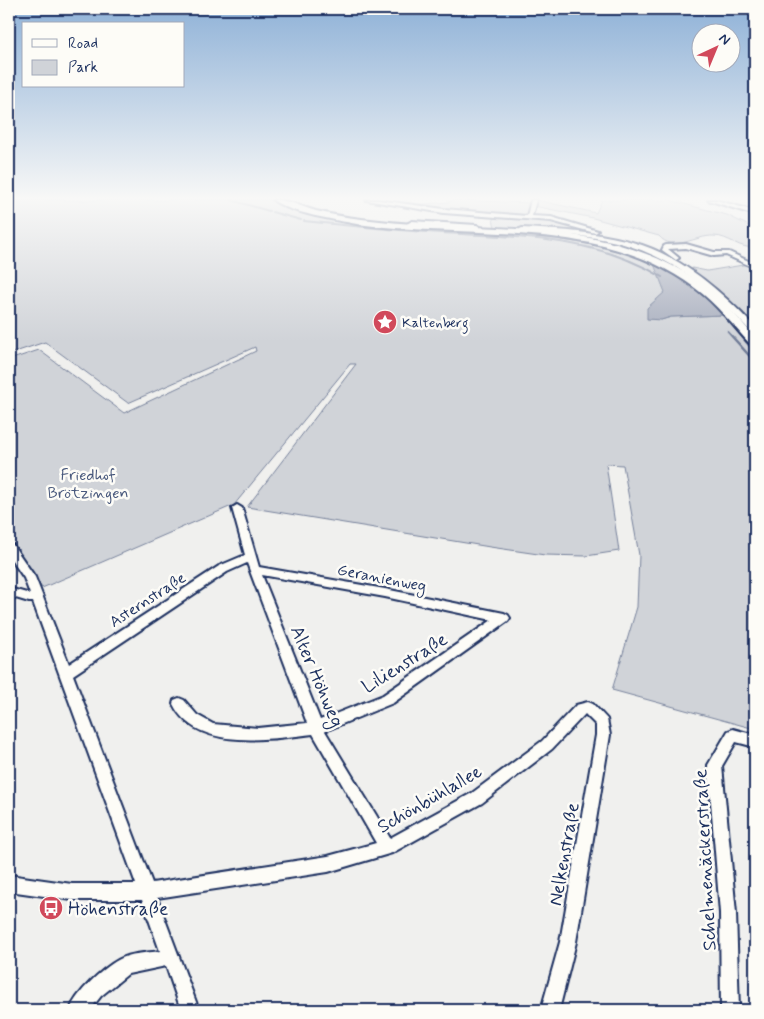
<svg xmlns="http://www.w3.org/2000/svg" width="764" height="1019" font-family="Mynerve,sans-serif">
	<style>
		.green { fill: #d0d3d8; stroke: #76819b }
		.water { fill: #a7adbd; stroke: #6f7b97 }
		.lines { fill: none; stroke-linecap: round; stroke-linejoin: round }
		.stream-far1 { stroke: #6f7b97; stroke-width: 2 }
		.stream { stroke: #6f7b97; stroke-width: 2.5 }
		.minor-casing { stroke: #1b2f5e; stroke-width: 4 }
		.secondary-casing { stroke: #1b2f5e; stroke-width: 4 }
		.minor { fill: #fdfcf7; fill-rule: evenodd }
		.secondary { fill: #fdfcf7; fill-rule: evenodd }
		.wall { fill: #a1a5ae; stroke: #1b2f5e }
		.labels { text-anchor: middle; stroke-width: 5; stroke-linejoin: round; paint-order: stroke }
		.far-poi-label { font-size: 14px; fill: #1b2f5e; stroke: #fdfcf7; text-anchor: start }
		.park-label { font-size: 16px; fill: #48587c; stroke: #fdfcf7 }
		.street-label { font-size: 16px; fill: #1b2f5e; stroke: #fdfcf7 }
		.near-street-label { font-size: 19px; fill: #1b2f5e; stroke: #fdfcf7 }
		.near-poi-label { font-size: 19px; fill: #1b2f5e; stroke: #fdfcf7; text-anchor: start }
	</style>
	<rect width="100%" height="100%" fill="#f0f0ee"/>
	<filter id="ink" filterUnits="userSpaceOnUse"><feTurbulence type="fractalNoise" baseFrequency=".02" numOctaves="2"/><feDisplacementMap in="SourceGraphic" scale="10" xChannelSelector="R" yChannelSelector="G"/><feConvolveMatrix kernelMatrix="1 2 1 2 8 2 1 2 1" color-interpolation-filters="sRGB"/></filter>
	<g filter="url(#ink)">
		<!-- green -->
		<path class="green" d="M9 200H270C348 234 437 230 521 236 567 240 612 245 654 264L665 292 647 308 661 320 671 317 723 315 755 354V729L612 690 637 607 639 555 623 465 606 464 619 551 586 556 545 555 490 547 247 507 356 364H350L234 505 42 588 9 539V360L39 350 124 413 256 351 255 347 128 403 45 342 9 354Z
			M453 200 531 203 528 214 526 216 440 211 410 205 449 202Z
			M536 200 596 213 602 200H669L727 215 755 229V247C740 250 729 236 714 236 696 235 673 253 659 236L593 218 534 206Z
			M495 216 543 219 573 225 610 237 567 232 498 228 495 227 493 219Z
			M749 264 755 268V325L693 271 692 268 707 271Z"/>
		<!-- water -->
		<path class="water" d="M654 264C680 278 704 293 723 315L671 317 661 320 647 319V308L665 292Z"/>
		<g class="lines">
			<!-- stream-far1 -->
			<path class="stream-far1" d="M231 200 269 211
				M272 212 301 220
				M304 221C350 226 395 230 441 233 517 237 595 236 662 277"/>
			<!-- stream -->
			<path class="stream" d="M728 332 755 362"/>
			<!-- minor casing -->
			<g class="minor-casing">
				<path id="minor" d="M366 200H378L444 209 527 216 531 200H536L532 216 551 217 598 231 595 233 551 221 444 213Z
					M708 200H716L755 211V215Z
					M412 221 477 225 480 227 477 229 413 225 405 227V225Z
					M522 228C562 230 603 232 642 245 686 260 724 294 755 327V333H752C709 285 661 248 596 238 571 234 545 235 520 231V229Z
					M686 244 714 252H729L755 264V268L726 255 714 256 686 248 668 249 679 258 676 260 662 250 664 246 666 245Z
					M237 505 242 508 259 567 385 589 504 613 508 615 510 618 508 621 393 703 325 731 390 838 472 793 542 741 576 705 588 702 593 704 607 719 610 735 576 942 559 1010H541L560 942 596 735V725L585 714 552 749 482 803 392 853 328 872 157 898 199 1010H181L166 966 128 974 101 996 90 1010H70C76 993 102 969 118 960 129 953 147 953 160 951L142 900H72L9 891V875L72 884H136L33 602H29L9 596V588L30 594 24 578 9 556V544L13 545 35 577 69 664 219 566 245 555 232 508ZM247 563 307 723 258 728 213 724 197 715 184 700 179 698 174 700 173 704C196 752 270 739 313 734L376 843 328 856 152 883 73 675 227 572ZM262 575 385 597 492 620 383 695 320 720Z
					M733 729 755 735V747L736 742 722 766 736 913 739 1010H721L720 913 708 765 728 731Z"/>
			</g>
			<!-- secondary casing -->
			<g class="secondary-casing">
				<path id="secondary" d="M273 200C288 199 302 207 316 211 337 216 358 219 380 221 487 233 609 216 702 284 722 298 738 318 755 337V346L751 345C733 326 717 304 695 288 600 216 468 240 357 224 336 220 289 213 273 200Z"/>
			</g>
			<!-- minor -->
			<use href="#minor" class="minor"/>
			<!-- secondary -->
			<use href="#secondary" class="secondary"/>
		</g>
		<!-- wall -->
		<path class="wall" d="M755 200V206H753Z"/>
	</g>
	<!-- sky -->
	<linearGradient id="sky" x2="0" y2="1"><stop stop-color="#8eb1d7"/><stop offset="0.58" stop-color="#f8f8f7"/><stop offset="1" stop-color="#f8f8f7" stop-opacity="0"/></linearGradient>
	<rect width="764" height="342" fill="url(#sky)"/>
	<!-- icons -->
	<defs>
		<g id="sight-disc" transform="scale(1.25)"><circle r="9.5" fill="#d1495b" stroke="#fdfcf7"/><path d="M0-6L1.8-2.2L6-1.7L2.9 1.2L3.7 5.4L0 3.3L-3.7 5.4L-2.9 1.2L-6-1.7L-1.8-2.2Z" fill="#fff"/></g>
		<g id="bus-disc" transform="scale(1.25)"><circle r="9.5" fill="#d1495b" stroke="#fdfcf7"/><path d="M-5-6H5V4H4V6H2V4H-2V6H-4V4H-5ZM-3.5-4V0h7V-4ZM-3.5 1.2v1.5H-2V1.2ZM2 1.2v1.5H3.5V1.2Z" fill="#fff"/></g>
	</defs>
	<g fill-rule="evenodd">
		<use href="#sight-disc" x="385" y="322"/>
		<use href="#bus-disc" x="51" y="908"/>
	</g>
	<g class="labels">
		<!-- far-poi labels -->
		<g class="far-poi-label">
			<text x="402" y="327">Kaltenberg</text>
		</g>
		<!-- park labels -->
		<g class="park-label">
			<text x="88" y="480">Friedhof<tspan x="88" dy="18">Brötzingen</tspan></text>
		</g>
		<!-- street labels -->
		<g class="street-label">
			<text transform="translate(382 577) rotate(11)" y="6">Geranienweg</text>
			<text transform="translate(147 599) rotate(-33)" y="6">Asternstraße</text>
		</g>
		<!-- near-street labels -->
		<g class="near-street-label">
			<text transform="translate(404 662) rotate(-32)" y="7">Lilienstraße</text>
			<text transform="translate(318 676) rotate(67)" y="7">Alter Höhweg</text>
			<text transform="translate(429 798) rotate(-30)" y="7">Schönbühlallee</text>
			<text transform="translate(563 854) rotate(-80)" y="7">Nelkenstraße</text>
			<text transform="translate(704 860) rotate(-93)" y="7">Schelmenäckerstraße</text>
		</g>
		<!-- near-poi labels -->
		<g class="near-poi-label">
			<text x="68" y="915">Höhenstraße</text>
		</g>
	</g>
	<!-- margin -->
	<rect width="764" height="1019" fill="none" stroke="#fdfcf7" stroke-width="30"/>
	<rect x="15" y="15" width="734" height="989" fill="none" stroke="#1b2f5e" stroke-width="2" filter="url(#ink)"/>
	<!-- legend -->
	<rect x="22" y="22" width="162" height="65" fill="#fdfcf7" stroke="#a3aaba"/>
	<rect x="32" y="39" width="25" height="8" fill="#fdfcf7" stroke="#a3aaba"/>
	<text x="68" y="48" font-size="15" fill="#1b2f5e">Road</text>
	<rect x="32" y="60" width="25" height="15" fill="#d0d3d8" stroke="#a3aaba"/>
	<text x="68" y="72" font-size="15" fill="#1b2f5e">Park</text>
	<!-- north arrow -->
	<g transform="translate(716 48) rotate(44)"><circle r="24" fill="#fdfcf7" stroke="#a3aaba"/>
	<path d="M0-4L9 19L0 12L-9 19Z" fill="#d1495b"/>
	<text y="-8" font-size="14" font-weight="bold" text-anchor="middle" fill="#1b2f5e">N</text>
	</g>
</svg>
